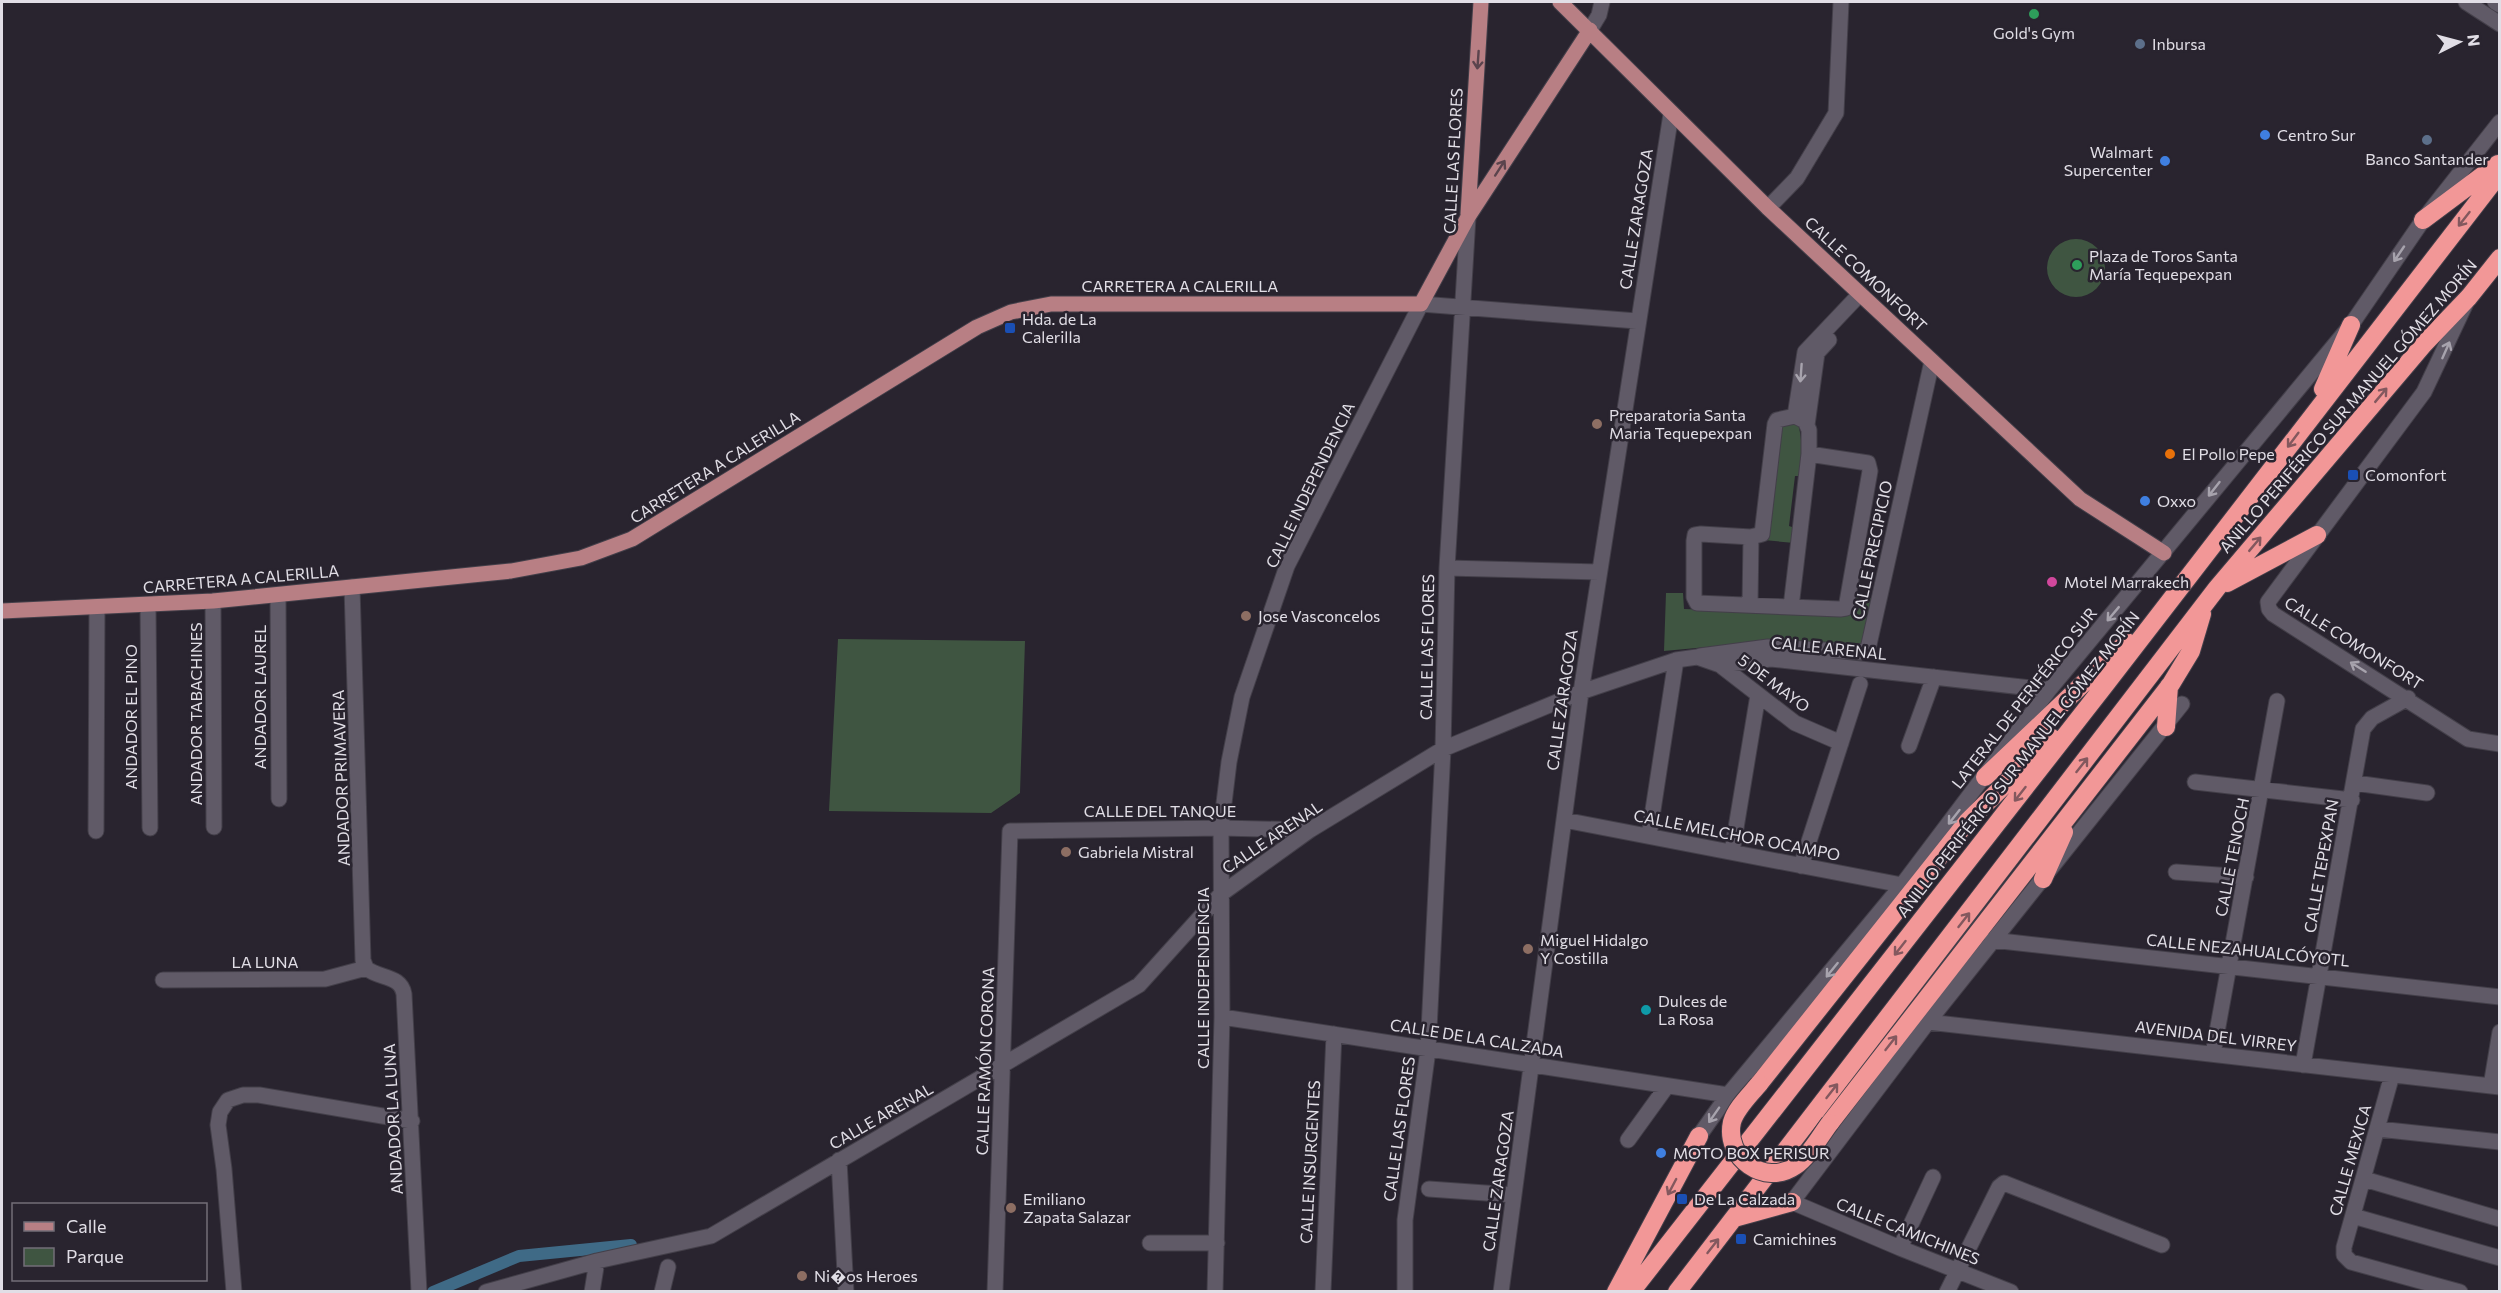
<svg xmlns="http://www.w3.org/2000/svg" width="2501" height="1293" font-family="Commissioner,sans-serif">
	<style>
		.green { fill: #3f5541 }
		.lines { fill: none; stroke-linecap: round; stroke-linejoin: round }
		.canal { stroke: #3f6a86; stroke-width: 12 }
		.minor-casing { stroke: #433f49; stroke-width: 17 }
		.major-casing { stroke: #433f49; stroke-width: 17 }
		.highway-casing { stroke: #433f49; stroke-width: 20 }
		.minor { stroke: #605a67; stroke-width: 15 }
		.major { stroke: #b87f84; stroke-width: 15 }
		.highway { stroke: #f29797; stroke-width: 18 }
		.highway-bridge-casing { stroke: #433f49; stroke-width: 20; stroke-linecap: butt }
		.highway-bridge { stroke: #f29797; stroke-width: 18 }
		.oneway { stroke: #5b444d }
		.oneway2 { stroke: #83585e }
		.oneway3 { stroke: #a7a3ad }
		.leisure-dot { fill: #2e9e5b; stroke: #29242f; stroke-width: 2 }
		.service-dot { fill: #5c6f8a; stroke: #29242f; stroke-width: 2 }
		.shop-dot { fill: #3f7fe0; stroke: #29242f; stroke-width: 2 }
		.transit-dot { fill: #1a4fb4; stroke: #29242f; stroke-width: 2 }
		.education-dot { fill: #8d6e63; stroke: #29242f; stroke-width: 2 }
		.food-dot { fill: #e8710a; stroke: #29242f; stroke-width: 2 }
		.hotel-dot { fill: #d1479c; stroke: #29242f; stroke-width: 2 }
		.culture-dot { fill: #0f9aa8; stroke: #29242f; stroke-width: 2 }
		.labels { text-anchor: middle; stroke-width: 5; stroke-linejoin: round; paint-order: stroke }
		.poi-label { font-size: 16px; fill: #e1dee6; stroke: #29242f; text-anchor: start }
		.street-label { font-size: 16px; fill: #e1dee6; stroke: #29242f }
	</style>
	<rect width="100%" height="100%" fill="#29242f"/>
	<!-- green -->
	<path class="green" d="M2047 268a29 29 0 1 1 58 0a29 29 0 1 1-58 0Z
		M1797 422C1802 431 1803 465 1802 476H1795L1789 526 1795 528 1794 543 1764 540 1778 426Z
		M1666 593H1683L1684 609 1849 615 1853 594 1874 599 1864 643 1859 647 1761 642 1664 651Z
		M838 639 1025 641 1020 793 991 813 829 811Z"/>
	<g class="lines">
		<!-- canal -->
		<path class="canal" d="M433 1292 519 1256 631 1245"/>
		<!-- minor casing -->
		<g class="minor-casing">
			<path id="minor" d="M2466 2 2500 24
				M2495 2 2500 5
				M1590 30 1599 15 1602 2
				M1768 208 1797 178 1836 113 1841 2
				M2466 303 2424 392 2268 602 2269 609 2273 614 2468 739 2500 744
				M1795 416 1805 352 1860 294
				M1807 425 1817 353 1829 340
				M1447 568 1599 572
				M352 587 363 960 366 968
				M278 595 279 799
				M213 601 214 827
				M1750 605 1751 537
				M148 606 150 828
				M1791 607 1809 454 1868 463 1870 471 1846 608 1840 609 1697 603 1694 597V541L1695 535 1701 534 1751 537 1762 534 1775 424 1777 420 1795 416 1805 421 1809 430V454
				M1700 656 1768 647 1860 652 1868 649 1932 361
				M1720 665 1795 723 1841 743
				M1909 746 1934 677
				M2195 782 2352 800
				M2355 783 2427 793
				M1564 820 1902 885
				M96 831 97 609
				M1649 836 1676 660
				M1732 852 1758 695
				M1801 866 1860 684
				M2176 872 2246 877
				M1992 940 2500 997
				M366 968C379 979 401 975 404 994L419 1292
				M163 980 325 979 366 968
				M1222 1017 1728 1095
				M1928 1022 2500 1087
				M2213 1054 2277 701
				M2303 1065 2363 729 2372 718 2408 698
				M2392 1075 2344 1247V1255L2351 1262 2460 1292
				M2491 1086 2500 1032
				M2378 1129 2500 1142
				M1699 1136 1728 1095 1902 885 2049 690 2351 325 2423 220 2500 122
				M1628 1140 1667 1086
				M839 1160 846 1292
				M2364 1179 2500 1219
				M1429 1189 1514 1195
				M2353 1216 2500 1258
				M1150 1243H1217
				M1900 1248 1933 1177
				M234 1292 224 1169 218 1125 220 1112 228 1100 243 1095H259L412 1121
				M486 1292 597 1261 711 1236 1139 985 1221 894 1310 830 1443 749 1581 692 1676 660 1697 657 1720 665 1771 659 2049 690
				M592 1292 597 1261
				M662 1292 668 1267
				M995 1292 1010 831 1221 828 1310 830
				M1215 1292 1222 1017 1221 828 1229 762 1242 697 1287 566 1421 304 1637 321
				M1323 1292 1334 1034
				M1405 1292V1220L1428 1050 1443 749 1447 568 1468 217
				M1501 1292 1581 692 1671 114
				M1947 1292 1999 1187 2004 1183 2162 1245
				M2011 1292 1900 1248 1792 1202 1928 1022 2182 704"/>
		</g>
		<!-- major casing -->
		<g class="major-casing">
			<path id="major" d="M1560 2 1768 208 2080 499 2164 553
				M1468 214 1481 2
				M2 611 213 601 511 571 581 558 632 539 977 327 1011 312 1051 304H1421L1468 217 1590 30"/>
		</g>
		<!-- highway casing -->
		<g class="highway-casing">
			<path id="highway" d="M2423 220 2498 164
				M2323 389 2351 325
				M2227 583 2317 535
				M2166 727 2169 686
				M1985 777 2127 642
				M2043 879 2064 832
				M1759 1084 1967 822 2052 738
				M1830 1123 2171 684 2191 651 2202 614
				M1734 1218 1792 1202
				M1616 1292 1699 1136
				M1631 1292 2105 685 2500 173
				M1677 1292 2217 588 2424 344 2469 297 2500 258"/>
		</g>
		<!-- minor -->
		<use href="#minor" class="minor"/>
		<!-- major -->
		<use href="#major" class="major"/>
		<!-- highway -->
		<use href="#highway" class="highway"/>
		<!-- highway-bridge casing -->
		<g class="highway-bridge-casing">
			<path id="highway-bridge" d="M1759 1084C1750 1095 1736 1108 1732 1122 1724 1158 1765 1187 1795 1166 1809 1157 1820 1136 1830 1123"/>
		</g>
		<!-- highway-bridge -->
		<use href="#highway-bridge" class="highway-bridge"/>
	</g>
	<!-- one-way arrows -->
	<defs><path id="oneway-shaft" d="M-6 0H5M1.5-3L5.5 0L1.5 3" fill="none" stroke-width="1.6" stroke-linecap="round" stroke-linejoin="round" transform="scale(1.5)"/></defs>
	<g class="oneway">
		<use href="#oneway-shaft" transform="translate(1478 60) rotate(94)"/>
		<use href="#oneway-shaft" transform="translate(1500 168) rotate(-57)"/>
	</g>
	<g class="oneway2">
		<use href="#oneway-shaft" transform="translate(2464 219) rotate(128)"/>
		<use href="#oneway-shaft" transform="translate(2381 395) rotate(-50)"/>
		<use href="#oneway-shaft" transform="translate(2293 440) rotate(127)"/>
		<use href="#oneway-shaft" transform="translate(2255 544) rotate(-50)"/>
		<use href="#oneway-shaft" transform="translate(2082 765) rotate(-52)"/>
		<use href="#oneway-shaft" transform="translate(2020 794) rotate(128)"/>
		<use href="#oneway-shaft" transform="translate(1964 920) rotate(-52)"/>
		<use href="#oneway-shaft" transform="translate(1900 948) rotate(128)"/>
		<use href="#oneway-shaft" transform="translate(1891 1043) rotate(-52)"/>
		<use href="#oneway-shaft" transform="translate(1832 1091) rotate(-52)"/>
		<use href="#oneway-shaft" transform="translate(1672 1187) rotate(118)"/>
		<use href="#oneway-shaft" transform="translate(1713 1246) rotate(-52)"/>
	</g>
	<g class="oneway3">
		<use href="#oneway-shaft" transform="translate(2399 254) rotate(124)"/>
		<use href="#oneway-shaft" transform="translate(2446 350) rotate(-66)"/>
		<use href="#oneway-shaft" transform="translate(1801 373) rotate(94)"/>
		<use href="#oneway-shaft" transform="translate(2214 489) rotate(128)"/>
		<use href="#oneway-shaft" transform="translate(2113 614) rotate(130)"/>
		<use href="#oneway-shaft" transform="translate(2358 667) rotate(-148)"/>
		<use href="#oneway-shaft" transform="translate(1954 817) rotate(128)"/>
		<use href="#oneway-shaft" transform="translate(1832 970) rotate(129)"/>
		<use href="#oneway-shaft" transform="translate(1714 1115) rotate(125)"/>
	</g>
	<!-- markers -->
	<g class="leisure-dot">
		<circle cx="2034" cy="14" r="6"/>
		<circle cx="2077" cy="265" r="6"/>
	</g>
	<g class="service-dot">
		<circle cx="2140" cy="44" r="6"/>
		<circle cx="2427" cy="140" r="6"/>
	</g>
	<g class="shop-dot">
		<circle cx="2265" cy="135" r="6"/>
		<circle cx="2165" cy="161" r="6"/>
		<circle cx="2145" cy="501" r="6"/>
		<circle cx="1661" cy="1153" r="6"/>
	</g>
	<g class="transit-dot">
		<rect x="1004" y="322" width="12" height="12" rx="3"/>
		<rect x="2347" y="469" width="12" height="12" rx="3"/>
		<rect x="1676" y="1193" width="12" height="12" rx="3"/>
		<rect x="1735" y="1233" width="12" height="12" rx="3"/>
	</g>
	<g class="education-dot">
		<circle cx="1597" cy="424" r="6"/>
		<circle cx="1246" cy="616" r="6"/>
		<circle cx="1066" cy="852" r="6"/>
		<circle cx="1528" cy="949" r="6"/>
		<circle cx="1011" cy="1208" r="6"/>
		<circle cx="802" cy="1276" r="6"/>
	</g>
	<circle class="food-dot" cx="2170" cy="454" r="6"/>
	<circle class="hotel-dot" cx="2052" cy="582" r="6"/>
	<circle class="culture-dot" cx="1646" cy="1010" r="6"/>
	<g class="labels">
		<!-- poi labels -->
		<g class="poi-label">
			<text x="2034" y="39" text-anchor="middle">Gold's Gym</text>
			<text x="2152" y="50">Inbursa</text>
			<text x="2277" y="141">Centro Sur</text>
			<text x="2153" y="158" text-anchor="end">Walmart<tspan x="2153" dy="18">Supercenter</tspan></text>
			<text x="2427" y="165" text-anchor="middle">Banco Santander</text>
			<text x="2089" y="262">Plaza de Toros Santa<tspan x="2089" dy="18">María Tequepexpan</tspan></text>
			<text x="1022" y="325">Hda. de La<tspan x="1022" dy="18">Calerilla</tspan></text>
			<text x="1609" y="421">Preparatoria Santa<tspan x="1609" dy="18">Maria Tequepexpan</tspan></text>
			<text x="2182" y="460">El Pollo Pepe</text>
			<text x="2365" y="481">Comonfort</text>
			<text x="2157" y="507">Oxxo</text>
			<text x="2064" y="588">Motel Marrakech</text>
			<text x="1258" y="622">Jose Vasconcelos</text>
			<text x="1078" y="858">Gabriela Mistral</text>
			<text x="1540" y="946">Miguel Hidalgo<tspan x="1540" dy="18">Y Costilla</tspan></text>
			<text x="1658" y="1007">Dulces de<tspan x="1658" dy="18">La Rosa</tspan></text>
			<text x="1673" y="1159">MOTO BOX PERISUR</text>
			<text x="1023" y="1205">Emiliano<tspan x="1023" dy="18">Zapata Salazar</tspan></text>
			<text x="1694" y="1205">De La Calzada</text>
			<text x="1753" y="1245">Camichines</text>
			<text x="814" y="1282">Ni�os Heroes</text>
		</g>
		<!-- street labels -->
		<g class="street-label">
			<text transform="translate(1453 161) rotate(-87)" y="6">CALLE LAS FLORES</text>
			<text transform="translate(1636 219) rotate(-81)" y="6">CALLE ZARAGOZA</text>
			<text transform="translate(1866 274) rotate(43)" y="6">CALLE COMONFORT</text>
			<text x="1180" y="292">CARRETERA A CALERILLA</text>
			<text transform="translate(2348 406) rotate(-49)" y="6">ANILLO PERIFÉRICO SUR MANUEL GÓMEZ MORÍN</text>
			<text transform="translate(715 467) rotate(-32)" y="6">CARRETERA A CALERILLA</text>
			<text transform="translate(1310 485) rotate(-64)" y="6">CALLE INDEPENDENCIA</text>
			<text transform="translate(1872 550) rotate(-78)" y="6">CALLE PRECIPICIO</text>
			<text transform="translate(241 579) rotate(-5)" y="6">CARRETERA A CALERILLA</text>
			<text transform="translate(2354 643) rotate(32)" y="6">CALLE COMONFORT</text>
			<text transform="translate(1427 647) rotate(-89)" y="6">CALLE LAS FLORES</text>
			<text transform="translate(1829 648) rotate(6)" y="6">CALLE ARENAL</text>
			<text transform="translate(1774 683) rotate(37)" y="6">5 DE MAYO</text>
			<text transform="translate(260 697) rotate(-90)" y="6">ANDADOR LAUREL</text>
			<text transform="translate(2024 698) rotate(-52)" y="6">LATERAL DE PERIFÉRICO SUR</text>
			<text transform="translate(1562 700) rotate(-82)" y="6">CALLE ZARAGOZA</text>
			<text transform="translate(196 714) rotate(-90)" y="6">ANDADOR TABACHINES</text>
			<text transform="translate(131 717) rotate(-90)" y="6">ANDADOR EL PINO</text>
			<text transform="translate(2018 764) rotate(-52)" y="6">ANILLO PERIFÉRICO SUR MANUEL GÓMEZ MORÍN</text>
			<text transform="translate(341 778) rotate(-92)" y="6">ANDADOR PRIMAVERA</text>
			<text x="1160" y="817">CALLE DEL TANQUE</text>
			<text transform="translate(1737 835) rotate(11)" y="6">CALLE MELCHOR OCAMPO</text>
			<text transform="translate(1272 837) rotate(-34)" y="6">CALLE ARENAL</text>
			<text transform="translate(2232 857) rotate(-79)" y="6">CALLE TENOCH</text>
			<text transform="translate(2321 866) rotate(-80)" y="6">CALLE TEPEXPAN</text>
			<text transform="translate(2248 950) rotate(6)" y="6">CALLE NEZAHUALCÓYOTL</text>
			<text x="265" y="968">LA LUNA</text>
			<text transform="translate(1203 978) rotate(-90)" y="6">CALLE INDEPENDENCIA</text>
			<text transform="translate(2216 1036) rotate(7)" y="6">AVENIDA DEL VIRREY</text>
			<text transform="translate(1477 1038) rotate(9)" y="6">CALLE DE LA CALZADA</text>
			<text transform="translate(985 1061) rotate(-88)" y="6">CALLE RAMÓN CORONA</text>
			<text transform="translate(881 1116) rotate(-30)" y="6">CALLE ARENAL</text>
			<text transform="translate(393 1119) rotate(-93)" y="6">ANDADOR LA LUNA</text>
			<text transform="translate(1399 1129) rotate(-82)" y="6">CALLE LAS FLORES</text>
			<text transform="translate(2350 1160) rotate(-74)" y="6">CALLE MEXICA</text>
			<text transform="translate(1310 1162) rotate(-87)" y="6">CALLE INSURGENTES</text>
			<text transform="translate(1498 1181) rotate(-82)" y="6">CALLE ZARAGOZA</text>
			<text transform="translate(1908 1231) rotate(22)" y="6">CALLE CAMICHINES</text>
		</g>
	</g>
	<!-- border -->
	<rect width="2501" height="1293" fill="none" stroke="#e1dee6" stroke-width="6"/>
	<!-- legend -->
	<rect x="12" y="1203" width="195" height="78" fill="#29242f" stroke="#736e78" stroke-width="1.5"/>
	<rect x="24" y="1222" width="30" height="9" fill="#b87f84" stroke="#736e78" stroke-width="1.5"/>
	<text x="66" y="1233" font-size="18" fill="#e1dee6">Calle</text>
	<rect x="24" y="1248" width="30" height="18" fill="#3f5541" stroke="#736e78" stroke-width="1.5"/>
	<text x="66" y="1263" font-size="18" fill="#e1dee6">Parque</text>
	<!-- north arrow -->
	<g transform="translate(2459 42) rotate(84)" stroke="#29242f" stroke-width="4.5" paint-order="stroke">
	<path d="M0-4.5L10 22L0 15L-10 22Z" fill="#e1dee6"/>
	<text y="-9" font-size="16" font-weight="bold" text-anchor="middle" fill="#e1dee6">N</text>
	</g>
</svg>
